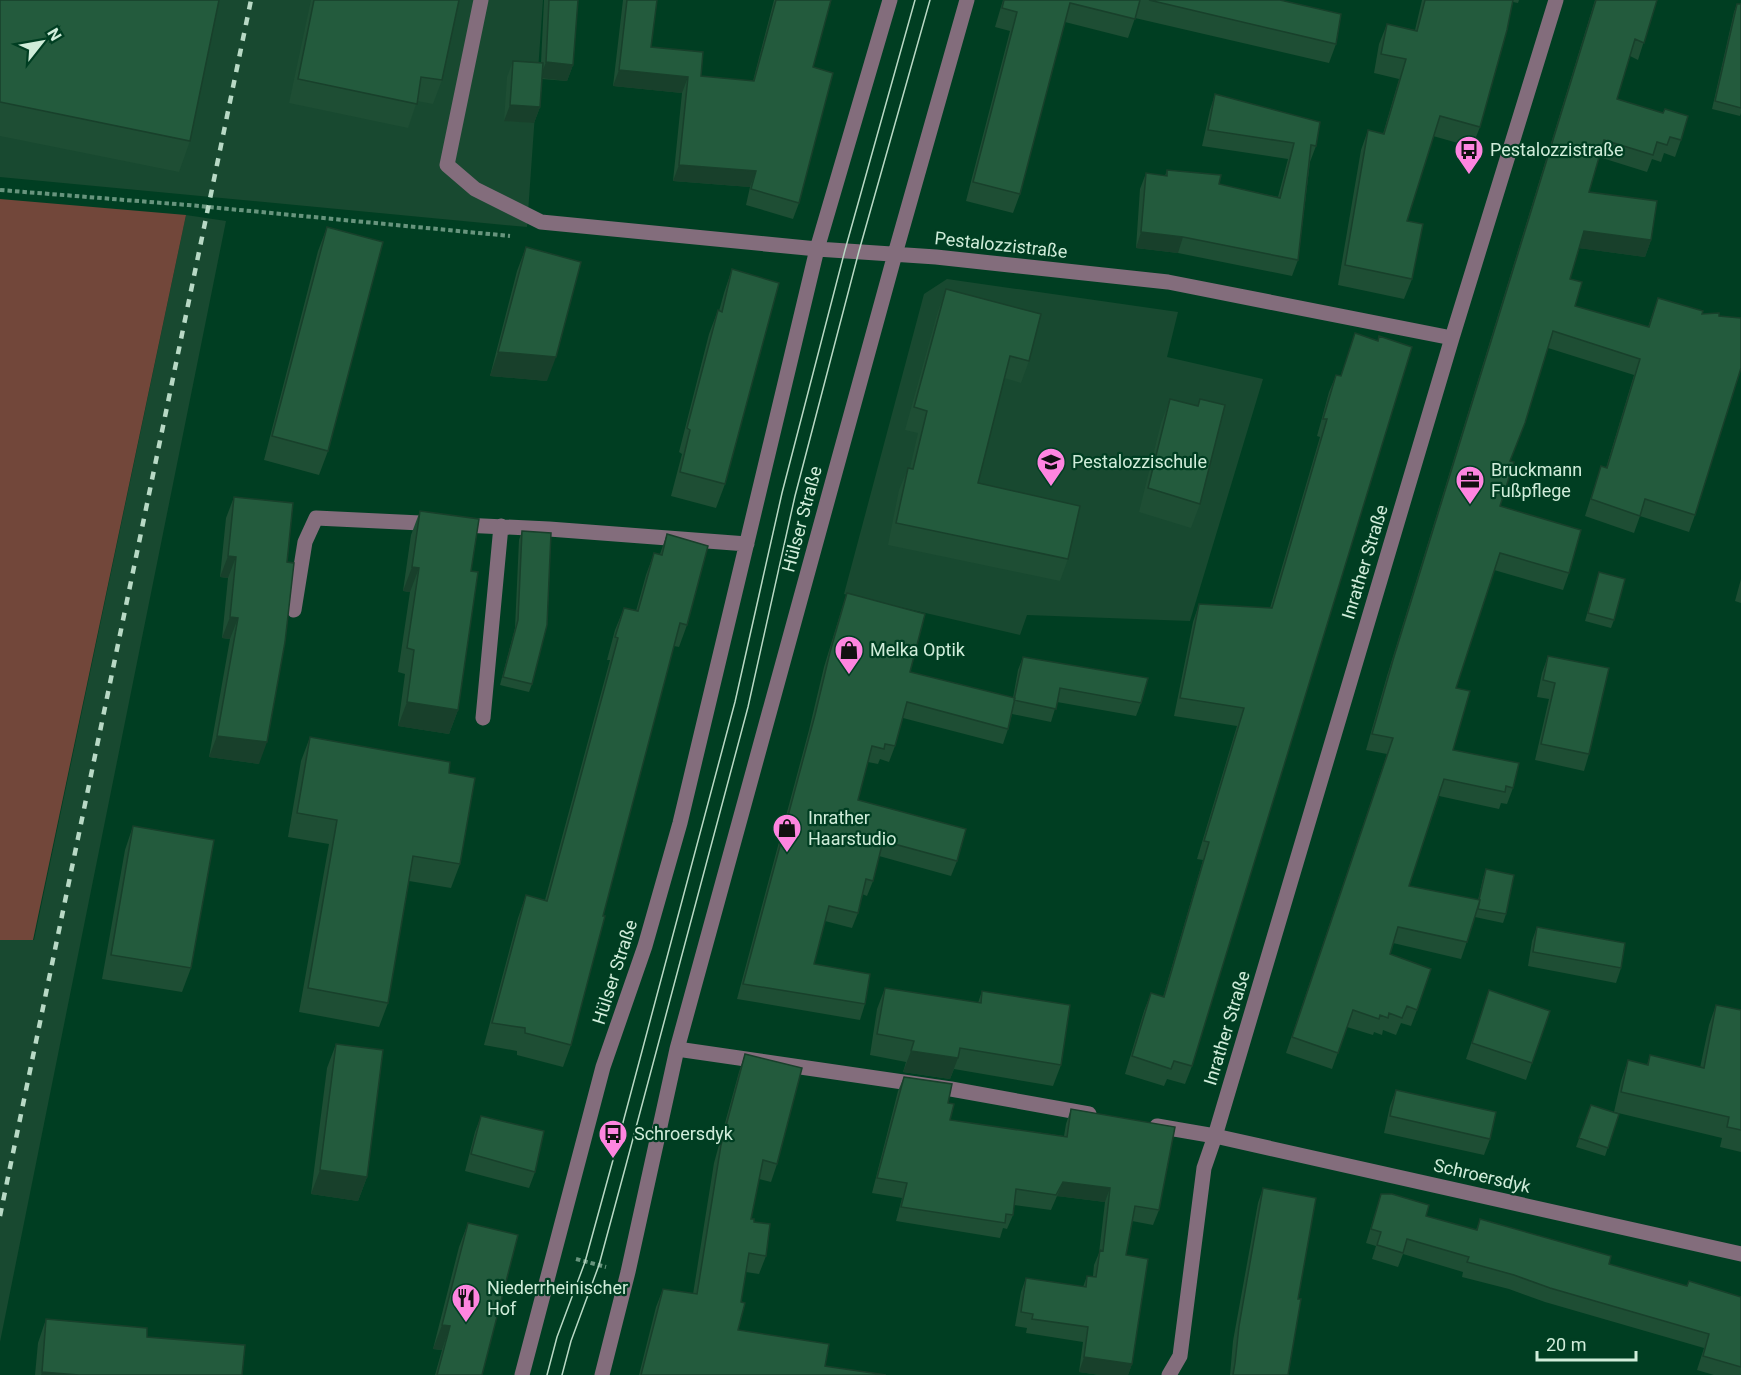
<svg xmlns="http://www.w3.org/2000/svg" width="1741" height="1375" font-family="Roboto,sans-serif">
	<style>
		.built { fill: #184930 }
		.green { fill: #72473a }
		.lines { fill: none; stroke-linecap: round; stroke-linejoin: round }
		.path { stroke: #67947d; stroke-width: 4; stroke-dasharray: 4.5 3; stroke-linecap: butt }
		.minor { stroke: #836d7c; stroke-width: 15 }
		.tram { stroke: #b8d9c5; stroke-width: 1.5 }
		.rail { stroke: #b8d9c5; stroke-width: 4.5; stroke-dasharray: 8 8; stroke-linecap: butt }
		.wall { fill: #1e4e34 }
		.shaded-wall { fill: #18402b }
		.building { fill: #235b3d; stroke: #18402b; stroke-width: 1.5 }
		.labels { text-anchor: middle; stroke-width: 4.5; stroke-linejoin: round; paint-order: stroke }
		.poi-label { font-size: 18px; fill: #d0edda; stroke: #003e22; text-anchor: start }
		.street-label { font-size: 18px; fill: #d0edda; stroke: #003e22 }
	</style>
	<rect width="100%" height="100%" fill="#003e22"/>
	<!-- built -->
	<path class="built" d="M0 0H543L527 227 0 177Z
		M186 215 226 221 0 1342V940H34Z
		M947 279 1178 312 1167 357 1263 379 1190 621 1027 615 1020 635 844 594 924 294Z"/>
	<!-- green -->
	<path class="green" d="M0 199 186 215 33 940H0Z"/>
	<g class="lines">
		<!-- path -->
		<path class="path" d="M0 190 188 205 510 236
			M576 1259 606 1267"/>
		<!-- minor -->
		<path class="minor" d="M481 0 447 165 475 189 541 222 817 249 936 257 1168 282 1452 338
			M294 610 305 542 316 518 549 529 747 544
			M483 718 501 526
			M677 1049 951 1089 1089 1114
			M1157 1126 1215 1136 1741 1254
			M522 1375 603 1067 645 946 680 823 817 249 890 0
			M602 1375 628 1272 677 1049 895 254 967 0
			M1169 1375 1180 1356 1204 1168 1215 1136 1452 338 1556 0"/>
		<!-- tram -->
		<path class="tram" d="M547 1375 557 1337 585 1262 613 1160 735 702 782 493 845 250 915 0
			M562 1375 571 1341 599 1265 626 1165 748 707 795 496 859 251 930 0"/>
		<!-- rail -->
		<path class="rail" d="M0 1216 251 0"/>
	</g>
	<!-- wall -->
	<path class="wall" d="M0 0 190 141 179 172 0 136Z
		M311 0H459L442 80 433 104 417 101 408 128 289 103Z
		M544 0H578L573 65 567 81 542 79 540 107 534 123 504 121 507 77 513 61 541 63Z
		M623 0H657L651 47 701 76 753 81 774 0H831L813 67 799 203 793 219 746 205 750 187 673 181 682 93 613 86Z
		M1003 0H1280L1336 44 1329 63 1135 18 1128 38 1065 22 1020 194 1013 213 966 201 1010 31 995 27Z
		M1422 0H1519L1518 3 1513 2 1480 127 1472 147 1433 136 1407 221 1412 279 1404 299 1338 285 1361 150 1368 130 1383 134 1399 79 1374 73 1379 44 1387 24 1415 30Z
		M1595 0H1657L1638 60 1630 56 1617 99 1681 140 1675 157 1664 153 1661 162 1652 159 1647 172 1599 157 1589 192 1651 240 1645 257 1579 248 1570 279 1575 306 1648 327 1658 298 1695 515 1689 532 1640 516 1634 533 1585 516 1601 466 1606 468 1634 375 1548 348 1525 423 1510 461 1500 506 1569 573 1563 590 1494 570 1456 688 1453 750 1513 788 1507 804 1501 803 1499 809 1439 796 1409 886 1478 900 1483 878 1486 869 1506 914 1503 923 1475 917 1461 959 1393 943 1390 954 1417 1010 1411 1026 1401 1023 1396 1035 1383 1030 1382 1035 1374 1032 1373 1035 1347 1027 1332 1069 1286 1053 1387 754 1366 750 1387 676Z
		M1737 4H1741V113L1740 116 1712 109 1734 12Z
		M1215 94 1316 146 1310 162 1298 260 1292 276 1178 253 1136 248 1140 189 1146 173 1165 176 1167 170 1219 184 1278 197 1288 159 1202 146 1210 110Z
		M327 227 328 451 319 475 264 460 318 251Z
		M526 247 547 381 490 376 517 271Z
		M732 269 725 484 716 508 671 496 682 454 679 452 709 334 718 310 719 311 724 293Z
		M946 289 1029 361 1021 383 1004 378 978 483 1068 559 1060 581 888 545 899 490 908 468H910L918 433 905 430 938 311Z
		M1355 333 1192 1066 1185 1084 1167 1079 1164 1086 1125 1074 1144 1011 1151 993 1163 997 1203 860 1197 859 1237 726 1174 716 1193 622 1199 604 1270 608 1320 437 1317 436 1329 392 1336 375 1341 376Z
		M1170 399 1200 504 1191 528 1139 512 1161 423Z
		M234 497 259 764 209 757 230 639 222 638 228 578 220 577 226 518Z
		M420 511 471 571 458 710 449 734 398 726 405 674 398 672 410 592 403 591 411 535Z
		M522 531 532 684 529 692 500 685 515 628 519 540Z
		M667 534 687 625 679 647 674 646 603 916 571 1045 563 1067 517 1055V1051L484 1045 518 918 526 895 545 900 610 660H607L615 630 624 608 636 611 646 575 654 553 660 554Z
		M1599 572 1614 620 1611 628 1585 621Z
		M1741 579V603L1735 601Z
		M847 593 910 672 1013 698 1018 670 1023 657 1141 703 1136 716 1057 702 1051 722 1012 714 1008 729 1003 744 903 718 895 746 889 762 880 759 878 764 868 762 858 800 957 861 951 876 879 856 873 881 867 896 862 894 858 913 852 928 825 921 814 964 865 1004 860 1020 737 999 809 730 824 667 842 608Z
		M1548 656 1589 754 1584 771 1535 760 1549 699 1537 697 1542 673Z
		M310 737 449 773 460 864 451 888 409 881 388 1003 379 1027 299 1012 329 844 288 837 301 761Z
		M133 826 191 968 182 992 102 979 125 850Z
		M1537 927 1621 968 1616 983 1528 966 1532 941Z
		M885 988 978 1003 982 991 1061 1065 1053 1086 954 1069 950 1079 903 1072 906 1062 870 1055 877 1009Z
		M1489 990 1550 1011 1526 1080 1466 1059Z
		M1716 1005 1741 1010V1152L1720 1147 1722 1138 1614 1112 1621 1081 1628 1060 1647 1065 1650 1055 1700 1068 1709 1025Z
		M336 1044 367 1177 358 1201 311 1194 327 1068Z
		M745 1054 777 1164 771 1182 759 1179 751 1219 754 1222 766 1256 759 1274 746 1272 741 1302 738 1330 825 1366 886 1375H639L656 1307 663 1289 693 1294 714 1163 739 1072Z
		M904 1077 948 1103 950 1120 1064 1136 1066 1124 1071 1109 1159 1210 1153 1225 1132 1221 1126 1255 1132 1364 1128 1375H1100L1079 1372 1083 1342 1026 1333 1027 1328 1015 1326 1021 1292 1026 1278 1083 1287 1087 1276H1093L1094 1265 1099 1253 1105 1202 1057 1196 1051 1210 1014 1205 1013 1215 1007 1229 1003 1228 1000 1238 896 1221 902 1198 872 1193 898 1091Z
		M1396 1090 1490 1139 1484 1155 1384 1133 1390 1106Z
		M1591 1105 1619 1114 1605 1156 1576 1147Z
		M481 1116 535 1172 529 1188 465 1171 475 1132Z
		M1263 1188 1298 1299 1288 1375H1230L1233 1341 1258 1203Z
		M1381 1194 1426 1216 1476 1230 1480 1219 1609 1264 1687 1286 1741 1297V1375H1714L1697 1370 1704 1348 1545 1302 1509 1289 1462 1277 1463 1272 1403 1254 1398 1267 1372 1259 1376 1246 1366 1243Z
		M468 1223 482 1375H435L442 1350 433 1349 459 1247Z
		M46 1319 147 1337 242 1375H35L38 1343Z"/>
	<!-- shaded-wall -->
	<path class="shaded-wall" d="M546 62 573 65 567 81 540 78Z
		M619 70 688 77 682 93 613 86Z
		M510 105 540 107 534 123 504 121Z
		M679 165 756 171 750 187 673 181Z
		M1584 231 1651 240 1645 257 1578 248Z
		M1141 232 1183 237 1178 253 1136 248Z
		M498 352 556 357 547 381 490 376Z
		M228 556 236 557 228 578 220 577Z
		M412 567 419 568 410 592 403 591Z
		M230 617 238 618 230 639 222 638Z
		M407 702 458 710 449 734 398 726Z
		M217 736 267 742 259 764 209 757Z
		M911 1051 958 1058 950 1079 903 1072Z
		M320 1170 367 1177 358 1201 311 1194Z
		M1063 1182 1110 1188 1105 1202 1057 1196 1051 1210Z
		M442 1325 450 1326 442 1350 433 1349Z
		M1084 1357 1132 1364 1128 1375H1100L1079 1372Z
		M42 1372 79 1375H41Z"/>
	<!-- building -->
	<path class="building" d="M0 0H219L190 141 0 102Z
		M314 0H459L442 80 421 77 417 104 298 79Z
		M549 0H578L573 65 546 62Z
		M627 0H657L651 47 703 52 701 76 754 81 776 0H831L813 67 833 73 799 203 751 189 756 171 679 165 688 77 619 70Z
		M1004 0H1140L1135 19 1070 3 1020 194 973 182 1017 12 1002 8Z
		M1149 0H1280L1341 14 1336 44Z
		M1425 0H1513L1507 30 1480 127 1440 116 1407 221 1423 224 1412 279 1345 265 1368 130 1384 134 1406 59 1381 54 1387 24 1417 31Z
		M1596 0H1657L1644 43 1635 39 1617 99 1663 113 1665 109 1688 116 1681 140 1670 137 1667 145 1657 142 1653 155 1604 140 1589 192 1657 201 1651 240 1584 231 1570 279 1582 282 1575 306 1649 327 1658 298 1703 311 1702 314 1719 313V316L1741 318V368L1695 515 1645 499 1640 516 1591 499 1601 466 1607 468 1640 359 1553 331 1525 423 1510 461 1514 462 1500 506 1581 530 1569 573 1500 553 1456 688 1470 691 1453 750 1519 763 1513 788 1506 786 1505 792 1444 779 1409 886 1480 900 1467 942 1398 927 1390 954 1431 969 1417 1010 1407 1006 1402 1018 1389 1013 1388 1018 1380 1015 1379 1019 1353 1010 1338 1053 1292 1037 1393 738 1372 734 1393 660Z
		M1737 4H1741V108L1715 101Z
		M513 61 543 63 540 107 510 105Z
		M1215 94 1320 122 1316 146 1311 145 1298 260 1183 237 1141 232 1146 173 1167 176V170L1221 175 1219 184 1280 198 1294 143 1208 130Z
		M327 227 383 242 328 451 272 436Z
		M526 247 581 262 556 357 498 352Z
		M732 269 779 283 725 484 680 472 690 430 687 428 718 310 722 312Z
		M946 289 1041 314 1029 361 1010 356 978 483 1080 506 1068 559 896 523 908 468 913 469 927 411 914 407Z
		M1355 333 1378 341 1379 336 1412 347 1192 1066 1174 1061 1171 1069 1132 1056 1151 993 1164 997 1209 842 1204 841 1244 708 1180 698 1199 604 1272 608 1327 419H1323L1336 375 1341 376Z
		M1170 399 1198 406 1200 399 1225 405 1200 504 1148 488Z
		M234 497 293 503 287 562 294 563 285 642 267 742 217 736 238 618 230 617 236 557 228 556Z
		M420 511 479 519 471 571 478 572 458 710 407 702 414 650 407 648 419 568 412 567Z
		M522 531 551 533 547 625 532 684 503 677 518 620Z
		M667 534 708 546 687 625 680 623 603 916H605L571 1045 525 1033V1028L492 1023 526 895 547 901 618 638 615 637 624 608 638 611 654 553 662 555Z
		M1599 572 1625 579 1614 620 1588 613Z
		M847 593 925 614 910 672 1015 698 1008 729 907 702 895 746 885 744 884 749 872 746 858 800 966 829 957 861 883 841 873 881 866 879 858 913 829 906 814 964 870 974 865 1004 743 984 815 715 830 652Z
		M1548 656 1609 668 1589 754 1541 744 1555 683 1543 680Z
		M1023 657 1148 678 1141 703 1060 688 1056 709 1014 700Z
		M310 737 450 762 449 773 475 778 460 864 413 856 388 1003 308 988 337 820 297 813Z
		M133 826 214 840 191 968 111 955Z
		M1486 869 1514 875 1506 914 1478 909 1480 900H1479Z
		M1537 927 1625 943 1621 968 1533 952Z
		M885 988 981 1003 982 991 1070 1005 1061 1065 960 1048 958 1058 911 1051 914 1041 877 1034Z
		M1489 990 1550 1011 1532 1063 1472 1043Z
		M1716 1005 1741 1010V1130L1727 1127 1729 1117 1621 1092 1628 1060 1648 1065 1650 1055 1704 1068Z
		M336 1044 383 1050 367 1177 320 1170Z
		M745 1054 802 1068 777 1164 763 1160 751 1219H754V1222L770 1224 766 1256 749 1253 741 1302 745 1303 738 1330 829 1344 825 1366 886 1375H641L663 1289 697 1294 721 1145Z
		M904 1077 952 1084 948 1103 954 1104 950 1120 1067 1137 1071 1109 1175 1127 1159 1210 1135 1206 1126 1255 1148 1259 1132 1364 1084 1357 1088 1327 1032 1319 1033 1314 1021 1312 1026 1278 1086 1287 1087 1276 1096 1277 1100 1250 1103 1251 1110 1188 1063 1182 1056 1195 1016 1189 1013 1215 1006 1214 1005 1223 901 1207 907 1183 877 1178Z
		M1396 1090 1496 1112 1490 1139 1390 1116Z
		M1591 1105 1619 1114 1608 1148 1579 1138Z
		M481 1116 544 1131 535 1172 471 1154Z
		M1263 1188 1316 1198 1298 1299H1301L1288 1375H1233L1235 1363 1239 1326Z
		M1381 1194H1392L1429 1205 1426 1216 1477 1230 1480 1219 1611 1256 1609 1264 1687 1286 1689 1281 1741 1297V1367L1703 1356 1709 1334 1550 1288 1514 1275 1467 1262 1469 1257 1407 1239 1403 1253 1377 1245 1381 1232 1371 1229Z
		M468 1223 518 1235 482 1375H437L450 1326 442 1325Z
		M46 1319 147 1328V1337L245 1345 242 1375H79L42 1372Z"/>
	<!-- icons -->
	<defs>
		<g id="bus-pin" transform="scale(1.5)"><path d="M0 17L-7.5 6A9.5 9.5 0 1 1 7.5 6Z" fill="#fe85e0" stroke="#003e22"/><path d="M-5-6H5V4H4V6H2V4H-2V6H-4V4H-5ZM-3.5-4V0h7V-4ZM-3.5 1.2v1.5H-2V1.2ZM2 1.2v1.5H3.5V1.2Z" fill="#111"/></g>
		<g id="school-pin" transform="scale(1.5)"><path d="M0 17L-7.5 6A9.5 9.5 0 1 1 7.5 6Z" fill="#fe85e0" stroke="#003e22"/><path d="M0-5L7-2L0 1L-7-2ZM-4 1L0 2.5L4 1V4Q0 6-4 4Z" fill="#111"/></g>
		<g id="office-pin" transform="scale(1.5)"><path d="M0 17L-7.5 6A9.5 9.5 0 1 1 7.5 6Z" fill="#fe85e0" stroke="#003e22"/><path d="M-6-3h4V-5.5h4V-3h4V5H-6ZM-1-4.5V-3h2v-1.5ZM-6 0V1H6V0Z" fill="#111"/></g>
		<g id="shop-pin" transform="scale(1.5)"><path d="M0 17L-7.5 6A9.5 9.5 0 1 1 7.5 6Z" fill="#fe85e0" stroke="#003e22"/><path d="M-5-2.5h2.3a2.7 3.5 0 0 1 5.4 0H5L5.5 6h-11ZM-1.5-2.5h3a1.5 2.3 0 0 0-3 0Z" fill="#111"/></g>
		<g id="restaurant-pin" transform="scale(1.5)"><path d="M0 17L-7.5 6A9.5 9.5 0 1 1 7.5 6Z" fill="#fe85e0" stroke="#003e22"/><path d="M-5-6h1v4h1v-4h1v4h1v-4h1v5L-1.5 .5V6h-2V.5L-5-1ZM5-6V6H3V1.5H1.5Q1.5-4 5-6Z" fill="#111"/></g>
	</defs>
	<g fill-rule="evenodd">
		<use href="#bus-pin" x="1469" y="150"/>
		<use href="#school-pin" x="1051" y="462"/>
		<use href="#office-pin" x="1470" y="480"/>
		<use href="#shop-pin" x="849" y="650"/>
		<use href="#shop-pin" x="787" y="828"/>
		<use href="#bus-pin" x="613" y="1134"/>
		<use href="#restaurant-pin" x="466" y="1298"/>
	</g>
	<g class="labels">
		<!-- poi labels -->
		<g class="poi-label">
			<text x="1490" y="156">Pestalozzistraße</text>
			<text x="1072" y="468">Pestalozzischule</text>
			<text x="1491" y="476">Bruckmann<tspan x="1491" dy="21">Fußpflege</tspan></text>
			<text x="870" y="656">Melka Optik</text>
			<text x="808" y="824">Inrather<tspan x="808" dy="21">Haarstudio</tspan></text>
			<text x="634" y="1140">Schroersdyk</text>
			<text x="487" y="1294">Niederrheinischer<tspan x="487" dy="21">Hof</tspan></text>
		</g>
		<!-- street labels -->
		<g class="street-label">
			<text transform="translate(1001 245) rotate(6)" y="6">Pestalozzistraße</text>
			<text transform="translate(802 519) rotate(-75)" y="6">Hülser Straße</text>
			<text transform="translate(1365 562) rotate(-73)" y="6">Inrather Straße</text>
			<text transform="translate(615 972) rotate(-72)" y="6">Hülser Straße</text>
			<text transform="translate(1227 1028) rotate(-73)" y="6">Inrather Straße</text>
			<text transform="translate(1482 1176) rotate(13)" y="6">Schroersdyk</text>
		</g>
	</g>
	<!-- north arrow -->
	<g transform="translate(42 42) rotate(59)" stroke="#003e22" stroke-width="4.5" paint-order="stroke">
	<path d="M0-4.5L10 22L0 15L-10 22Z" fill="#d0edda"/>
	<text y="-9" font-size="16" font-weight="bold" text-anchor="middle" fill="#d0edda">N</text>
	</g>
	<!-- scale -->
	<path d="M1537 1351v9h99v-9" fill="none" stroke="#d0edda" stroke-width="3"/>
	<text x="1546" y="1351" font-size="18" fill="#d0edda" stroke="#003e22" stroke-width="4.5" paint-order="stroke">20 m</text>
</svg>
